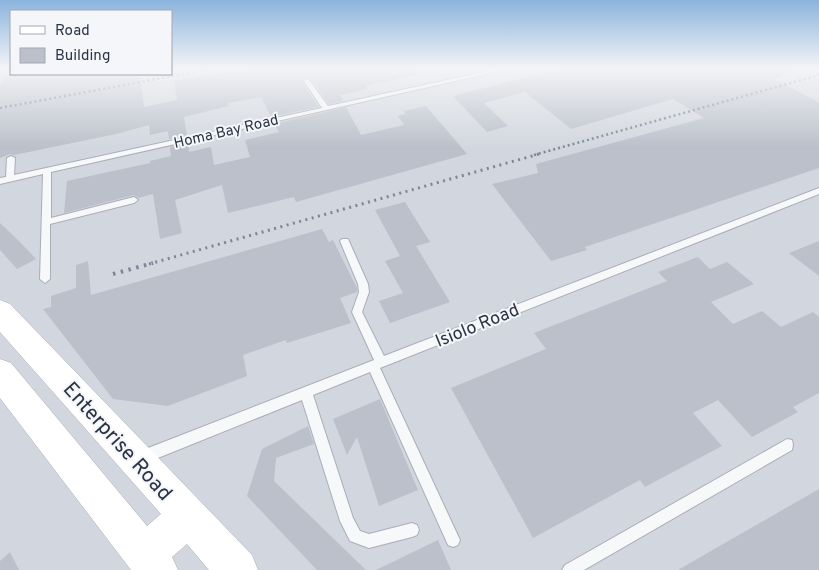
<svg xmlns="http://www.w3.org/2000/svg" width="819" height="570" font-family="Overpass,sans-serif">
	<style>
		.built { fill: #d2d6de }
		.building { fill: #bbc0ca }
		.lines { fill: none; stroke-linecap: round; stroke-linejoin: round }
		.lane-casing { stroke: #a9aeb7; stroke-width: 2 }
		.secondary-casing { stroke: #a9aeb7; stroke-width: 1 }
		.lane { fill: #f7f8fa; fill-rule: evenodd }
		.secondary { fill: #fff; fill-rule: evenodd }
		.rail-far2 { stroke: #7d8696; stroke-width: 2.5; stroke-dasharray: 2 3; stroke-linecap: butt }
		.rail-far1 { stroke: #7d8696; stroke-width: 3; stroke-dasharray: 2 4.5; stroke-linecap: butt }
		.rail { stroke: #7d8696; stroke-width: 4; stroke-dasharray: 2.5 5.5; stroke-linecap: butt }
		.labels { text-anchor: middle; stroke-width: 4; stroke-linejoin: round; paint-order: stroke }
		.far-street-label { font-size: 15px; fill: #2b3445; stroke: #f4f6f9 }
		.street-label { font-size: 18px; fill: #2b3445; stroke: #f4f6f9 }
		.near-street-label { font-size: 21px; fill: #2b3445; stroke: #f4f6f9 }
	</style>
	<rect width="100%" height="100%" fill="#e4e7ec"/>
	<!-- built -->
	<path class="built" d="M0 68H11V74H171V68H819V570H0Z"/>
	<!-- building -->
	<path class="building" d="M248 68H420V74L365 86 368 89 340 95 343 101 329 104 311 79 306 77 302 82 319 107 271 117 261 97 228 103 229 106 184 117 187 136 169 139 168 131 150 135 149 125 116 134 14 155 10 154 0 158V87L4 74H140L144 107 177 100 174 81Z
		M563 68H799L774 79 819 102V168L585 247 587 250 551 261 492 184 538 173 536 164 704 118 673 99 571 129 525 92 484 103 508 126 487 132 453 96Z
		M426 106 467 154 296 202 294 197 228 213 222 185 175 200 182 233 160 239 153 194 138 198 134 195 64 213 67 181 150 163V161L171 156 170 147 188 143 189 152 211 147 214 165 250 157 245 140 279 132 274 124 346 107 361 135 404 125 398 116 405 114 404 111Z
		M405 202 430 242 416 246 450 302 390 323 379 301 403 293 385 261 400 256 375 210Z
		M0 223 20 242 36 259 17 269 0 250Z
		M322 229 329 242 333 240 357 288V292L340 298 351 323 287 343 286 340 243 355 247 376 168 406 113 399 43 309 51 307V296L76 288V265L88 261 91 295Z
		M819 241V276L789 253Z
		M698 257 710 269 727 262 754 284 711 302 733 324 762 311 781 327 813 312 819 317V393L793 407 798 412 752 437 718 400 693 413 722 446 645 487 640 480 533 538 451 388 546 349 534 333 667 281 658 272Z
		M380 399 418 490 379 506 357 437 347 455 333 419Z
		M308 426 314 444 276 458 274 481 366 570H317L247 496 262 449Z
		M819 489V570H678Z
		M438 540 451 570H376Z
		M10 552 19 570H0V561Z"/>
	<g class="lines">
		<!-- lane casing -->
		<g class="lane-casing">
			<path id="lane" d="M502 68H513L51 172V218L134 197 138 200 134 203 50 224V279L45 283 40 279 43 174 0 184V178L6 177 7 158 11 156 15 158 14 175 322 108 304 81 307 79 309 80 328 106Z
				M819 188V194L380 368 460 540 458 545 453 547 448 545 370 372 313 395 353 518 360 531 369 534 412 523 417 525 419 530 417 535 412 537 369 548 350 541 340 521 302 400 143 464 138 462 136 457 138 452 143 450 374 360 352 312 359 292 358 284 340 241 342 239H348L368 284 369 292 362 312 384 356Z
				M787 439 792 440 793 445 792 450 584 570H562L565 565Z"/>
		</g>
		<!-- secondary casing -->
		<g class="secondary-casing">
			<path id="secondary" d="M0 300 10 304 252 555 258 570H209L187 544 172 557 178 570H131L0 398V359L11 363 147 526 161 514 0 332Z"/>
		</g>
		<!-- lane -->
		<use href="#lane" class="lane"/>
		<!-- secondary -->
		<use href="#secondary" class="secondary"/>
		<!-- rail-far2 -->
		<path class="rail-far2" d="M0 108 216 68
			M534 155 819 75"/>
		<!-- rail-far1 -->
		<path class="rail-far1" d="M149 264 539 154"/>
		<!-- rail -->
		<path class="rail" d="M113 274 153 263"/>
	</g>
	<!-- sky -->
	<linearGradient id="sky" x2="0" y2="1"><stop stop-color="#8bb4dd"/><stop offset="0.46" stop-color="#f3f4f6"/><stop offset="1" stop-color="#f3f4f6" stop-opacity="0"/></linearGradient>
	<rect width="819" height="148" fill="url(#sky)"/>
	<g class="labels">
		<!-- far-street labels -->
		<g class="far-street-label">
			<text transform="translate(226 131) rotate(-13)" y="5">Homa Bay Road</text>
		</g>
		<!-- street labels -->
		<g class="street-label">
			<text transform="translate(477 325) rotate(-22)" y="6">Isiolo Road</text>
		</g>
		<!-- near-street labels -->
		<g class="near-street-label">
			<text transform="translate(118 441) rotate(48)" y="7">Enterprise Road</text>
		</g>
	</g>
	<!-- legend -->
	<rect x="10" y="10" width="162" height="65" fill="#f4f6f9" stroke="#a4a8b1"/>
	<rect x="20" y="26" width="25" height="8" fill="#ffffff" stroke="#a4a8b1"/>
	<text x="55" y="35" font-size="15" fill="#2b3445">Road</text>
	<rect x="20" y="48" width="25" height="15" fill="#bbc0ca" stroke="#a4a8b1"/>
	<text x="55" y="60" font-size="15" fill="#2b3445">Building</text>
</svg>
